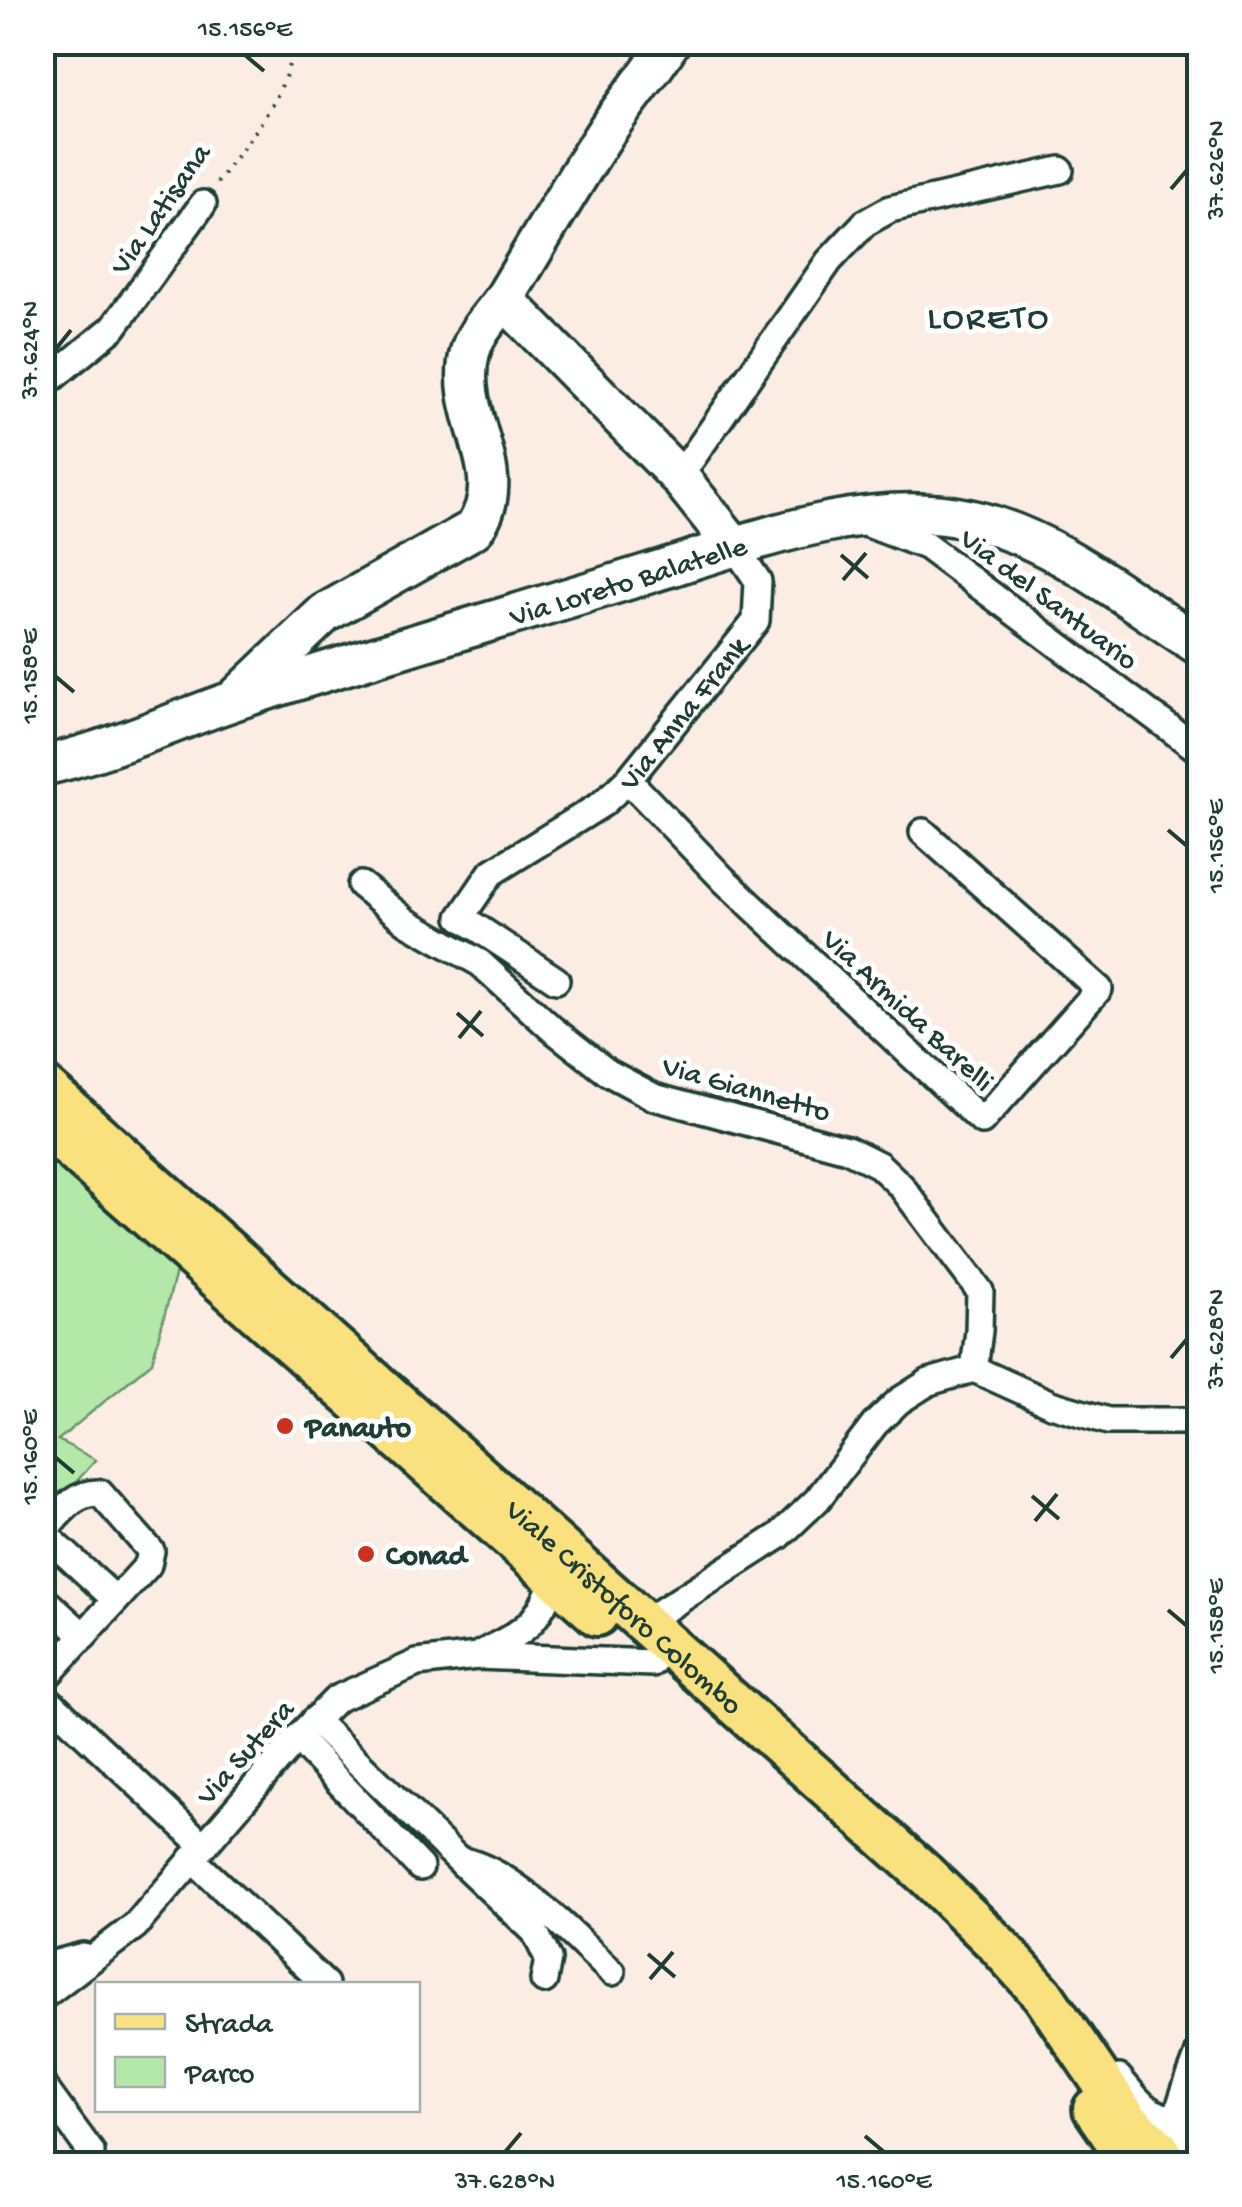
<svg xmlns="http://www.w3.org/2000/svg" width="1242" height="2207" font-family="'Gochi Hand',sans-serif">
	<style>
		.green { fill: #b4e8a9; stroke: #6a926e; stroke-width: 2.5 }
		.lines { fill: none; stroke-linecap: round; stroke-linejoin: round }
		.street-casing { stroke: #1f3d34; stroke-width: 32 }
		.secondary-casing { stroke: #1f3d34; stroke-width: 45 }
		.primary-casing { stroke: #1f3d34; stroke-width: 48 }
		.path { stroke: #1f3d34; stroke-width: 4; stroke-dasharray: 2.5 8; stroke-linecap: butt }
		.street { stroke: #fff; stroke-width: 25 }
		.secondary { stroke: #fff; stroke-width: 38 }
		.primary { stroke: #fae180; stroke-width: 40 }
		.ticks { fill: none; stroke: #1f3d34; stroke-width: 4 }
		.poi-dot { fill: #c8321e; stroke: #fff; stroke-width: 4 }
		.labels { text-anchor: middle; stroke-width: 10; stroke-linejoin: round; paint-order: stroke }
		.street-label { font-size: 30px; fill: #1f3d34; stroke: #fff }
		.poi-label { font-size: 30px; font-weight: bold; fill: #1f3d34; stroke: #fff; text-anchor: start }
		.quarter-label { font-size: 35px; letter-spacing: 2.5px; fill: #1f3d34; stroke: #fff }
		.neatline { fill: none; stroke: #1f3d34; stroke-width: 4 }
		.ticks-label { font-size: 25px; text-anchor: middle; fill: #1f3d34 }
	</style>
	<rect width="100%" height="100%" fill="#fbede3"/>
	<filter id="ink" filterUnits="userSpaceOnUse"><feTurbulence type="fractalNoise" baseFrequency=".01" numOctaves="2"/><feDisplacementMap in="SourceGraphic" scale="20" xChannelSelector="R" yChannelSelector="G"/><feConvolveMatrix kernelMatrix="1 2 1 2 8 2 1 2 1" color-interpolation-filters="sRGB"/></filter>
	<g filter="url(#ink)">
		<!-- green -->
		<path class="green" d="M43 1139 177 1268 152 1362 58 1440 96 1460 43 1518Z"/>
		<g class="lines">
			<!-- street casing -->
			<g class="street-casing">
				<g id="street">
					<path d="M42 386 113 328 203 204"/>
					<path d="M679 477 829 261 865 223 890 209 1060 170"/>
					<path d="M860 521 926 546 1200 751"/>
					<path d="M628 780 724 880 982 1121 1099 989 923 832"/>
					<path d="M361 885 407 922 480 963 551 1028 607 1072 654 1097 847 1149 879 1165 901 1186 980 1291 979 1331 974 1369"/>
					<path id="s1" d="M556 980 461 917 491 873 602 804 628 780 756 621 758 581 735 547"/>
					<path d="M974 1369 1051 1404 1108 1421H1200"/>
					<path d="M42 1533C59 1515 74 1491 100 1493L151 1551 148 1565 42 1681"/>
					<path d="M43 1533 116 1600"/>
					<path d="M42 1598 84 1636"/>
					<path d="M645 1622 779 1536 817 1500 875 1424 899 1401 929 1382 974 1369"/>
					<path d="M477 1656C521 1632 538 1628 554 1578"/>
					<path d="M42 1694 204 1846"/>
					<path d="M314 1720 459 1860C514 1870 570 1934 612 1972"/>
					<path d="M297 1738 420 1867"/>
					<path d="M192 1859 325 1984"/>
					<path d="M462 1863 535 1932 548 1959 544 1980"/>
					<path d="M42 1967 83 1956"/>
					<path d="M42 1997 135 1926 297 1738 336 1699 417 1663 477 1656 652 1663"/>
					<path d="M1119 2078C1136 2098 1149 2118 1177 2118"/>
					<path d="M42 2085 91 2152"/>
					<path d="M1182 2164C1162 2131 1189 2084 1200 2050"/>
				</g>
			</g>
			<!-- secondary casing -->
			<g class="secondary-casing">
				<g id="secondary">
					<path d="M504 299 679 477 735 547"/>
					<path d="M238 696 325 613 474 529C515 472 453 417 470 352 476 329 495 314 507 294 540 239 572 184 607 130 627 100 651 73 670 42"/>
					<path id="s2" d="M42 766C110 751 171 722 236 700 373 655 512 616 650 573 749 543 864 497 968 519 1053 537 1128 600 1200 646"/>
				</g>
			</g>
			<!-- primary casing -->
			<g class="primary-casing">
				<g id="primary">
					<path id="s3" d="M42 1085 925 1874 998 1945 1043 1995 1128 2120 1159 2149 1167 2164"/>
					<path d="M42 1123 597 1615"/>
					<path d="M1094 2109 1116 2141 1126 2164"/>
				</g>
			</g>
			<!-- path -->
			<path class="path" d="M217 183C245 143 291 94 292 42"/>
			<!-- street -->
			<use href="#street" class="street"/>
			<!-- secondary -->
			<use href="#secondary" class="secondary"/>
			<!-- primary -->
			<use href="#primary" class="primary"/>
		</g>
	</g>
	<!-- ticks -->
	<path class="ticks" d="M245 55 264 71M1171 189 1187 170M55 350 71 330M841 555 868 578M843 580 866 553M55 676 74 692M1168 830 1187 846M457 1013 483 1036M459 1038 481 1011M1171 1358 1187 1339M55 1457 74 1473M1032 1496 1059 1519M1035 1521 1057 1494M1168 1610 1187 1626M648 1954 675 1977M650 1979 673 1952M865 2136 884 2152M505 2152 521 2133"/>
	<!-- markers -->
	<g class="poi-dot">
		<circle cx="285" cy="1426" r="10"/>
		<circle cx="366" cy="1554" r="10"/>
	</g>
	<g class="labels">
		<!-- street labels -->
		<g class="street-label">
			<text transform="translate(159 208) rotate(-55)" y="10">Via Latisana</text>
			<text dy="10" stroke="none"><textPath href="#s2" startOffset="615">Via Loreto Balatelle</textPath></text>
			<text transform="translate(1050 598) rotate(37)" y="10">Via del Santuario</text>
			<text dy="10" stroke="none"><textPath href="#s1" startOffset="420">Via Anna Frank</textPath></text>
			<text transform="translate(909 1009) rotate(43)" y="10">Via Armida Barelli</text>
			<text transform="translate(747 1087) rotate(16)" y="10">Via Giannetto</text>
			<text dy="10" stroke="none"><textPath href="#s3" startOffset="782">Viale Cristoforo Colombo</textPath></text>
			<text transform="translate(244 1751) rotate(-48)" y="10">Via Sutera</text>
		</g>
		<!-- poi labels -->
		<g class="poi-label">
			<text x="305" y="1436">Panauto</text>
			<text x="386" y="1564">Conad</text>
		</g>
		<!-- quarter labels -->
		<g class="quarter-label">
			<text x="989" y="327">LORETO</text>
		</g>
	</g>
	<!-- margin -->
	<rect width="1242" height="2207" fill="none" stroke="#fff" stroke-width="110"/>
	<!-- legend -->
	<rect x="95" y="1982" width="325" height="130" fill="#ffffff" stroke="#a5b1ae" stroke-width="2.5"/>
	<rect x="115" y="2014" width="50" height="15" fill="#fae180" stroke="#a5b1ae" stroke-width="2.5"/>
	<text x="185" y="2032" font-size="30" fill="#1f3d34">Strada</text>
	<rect x="115" y="2057" width="50" height="30" fill="#b4e8a9" stroke="#a5b1ae" stroke-width="2.5"/>
	<text x="185" y="2082" font-size="30" fill="#1f3d34">Parco</text>
	<rect x="55" y="55" width="1132" height="2097" class="neatline"/>
	<g class="ticks-label">
		<text x="245" y="36">15.156°E</text>
		<text transform="translate(1214 170) rotate(-90)" y="9">37.626°N</text>
		<text transform="translate(28 350) rotate(-90)" y="9">37.624°N</text>
		<text transform="translate(28 676) rotate(-90)" y="9">15.158°E</text>
		<text transform="translate(1214 846) rotate(-90)" y="9">15.156°E</text>
		<text transform="translate(1214 1339) rotate(-90)" y="9">37.628°N</text>
		<text transform="translate(28 1457) rotate(-90)" y="9">15.160°E</text>
		<text transform="translate(1214 1626) rotate(-90)" y="9">15.158°E</text>
		<text x="505" y="2188">37.628°N</text>
		<text x="884" y="2188">15.160°E</text>
	</g>
</svg>
